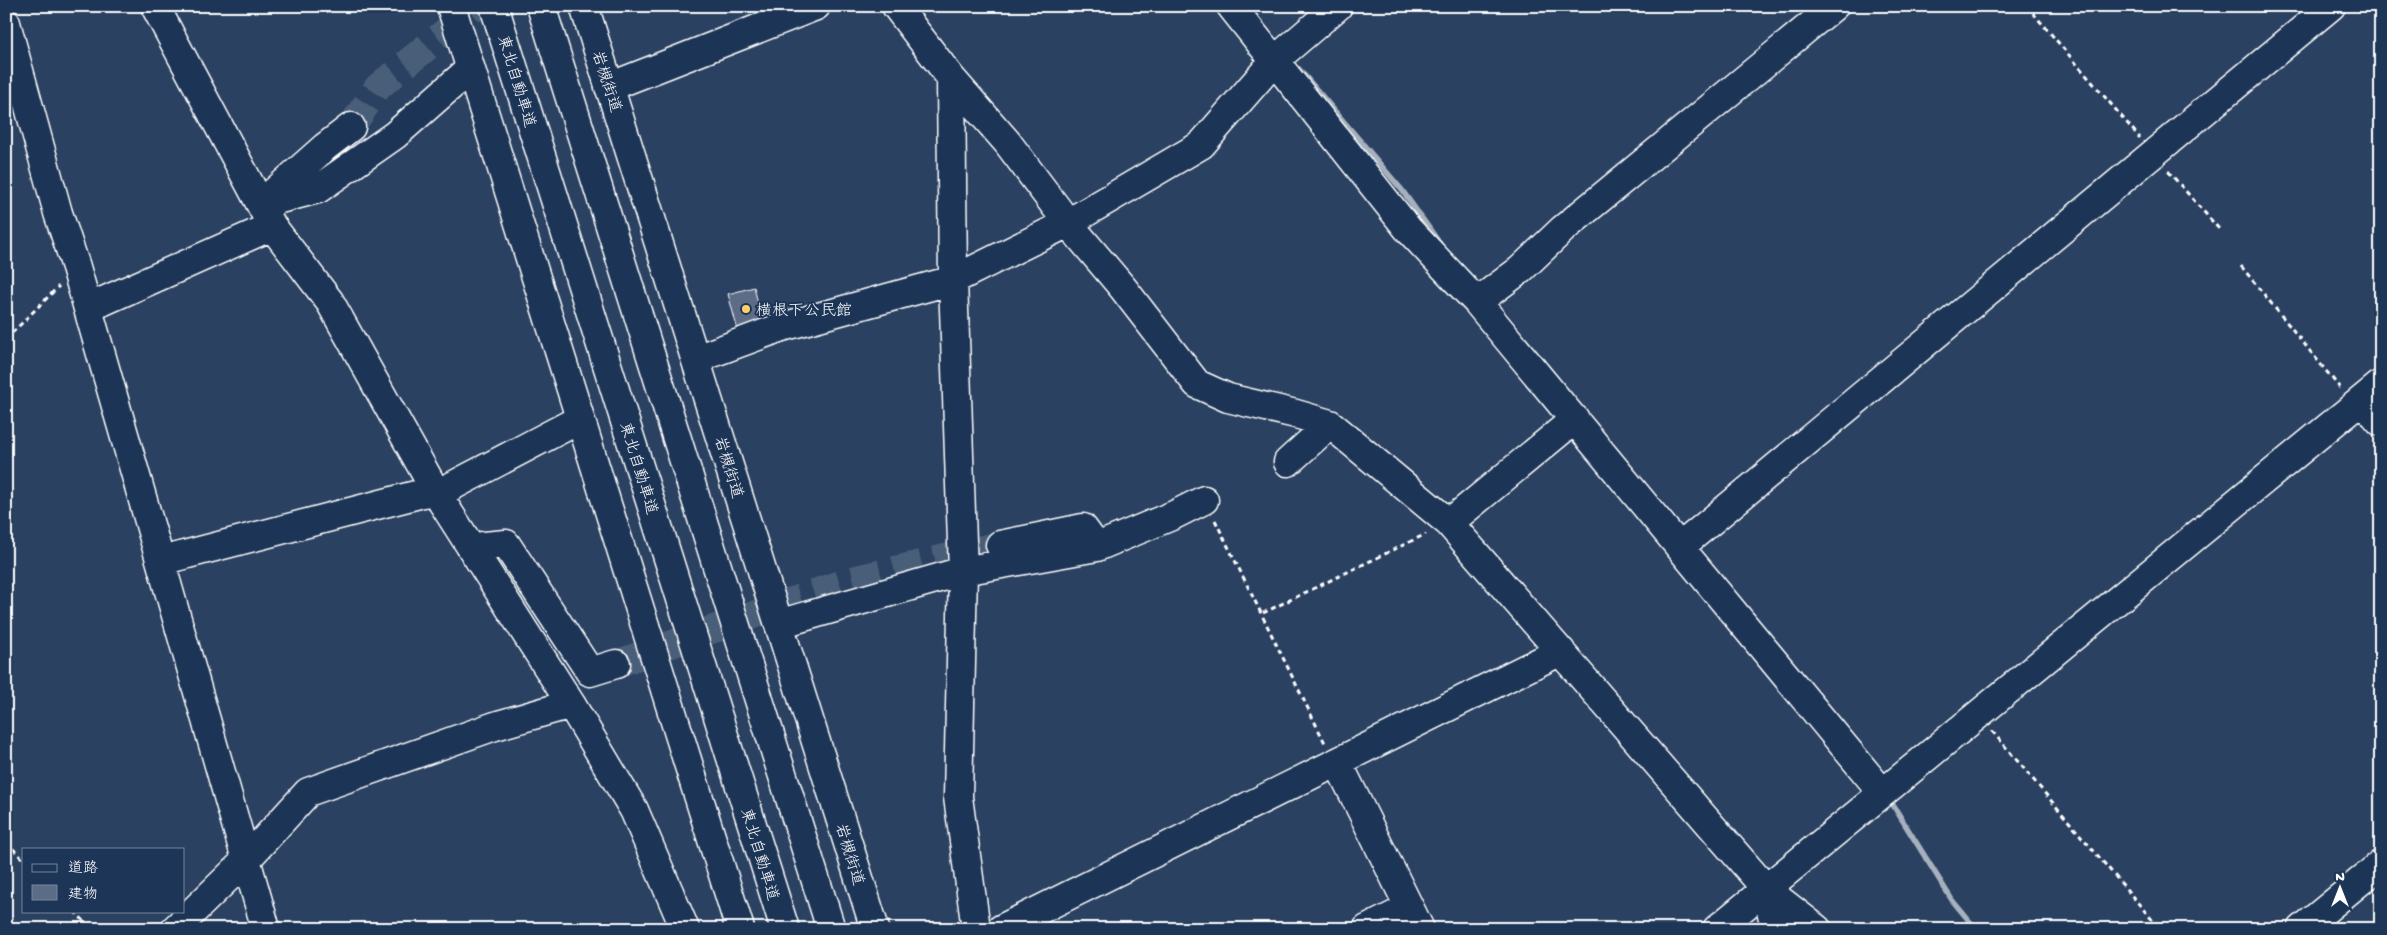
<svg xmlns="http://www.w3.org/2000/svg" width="2387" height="935" font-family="'Gochi Hand','Klee One',sans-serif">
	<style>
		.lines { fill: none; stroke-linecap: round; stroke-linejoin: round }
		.stream { stroke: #a7b1be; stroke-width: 5.5 }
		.building { fill: #5b6c86; stroke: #fff }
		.minor-tunnel { stroke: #4a5e79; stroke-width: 28; stroke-dasharray: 28 14; stroke-linecap: butt }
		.minor-casing { stroke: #fff; stroke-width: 31 }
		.highway-casing { stroke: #fff; stroke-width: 31 }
		.path { stroke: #fff; stroke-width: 3; stroke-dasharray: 5 4; stroke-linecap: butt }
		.minor { stroke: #1d3557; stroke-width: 28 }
		.highway { stroke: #1d3557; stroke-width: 28 }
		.poi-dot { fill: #ffd166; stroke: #1d3557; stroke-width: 2 }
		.labels { text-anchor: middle; stroke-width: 4; stroke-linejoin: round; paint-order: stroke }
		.street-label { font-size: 16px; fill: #fff; stroke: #1d3557 }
		.poi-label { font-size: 16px; fill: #fff; stroke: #1d3557; text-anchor: start }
	</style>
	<rect width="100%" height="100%" fill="#2a4161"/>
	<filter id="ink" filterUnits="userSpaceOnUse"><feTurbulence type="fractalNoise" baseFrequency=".02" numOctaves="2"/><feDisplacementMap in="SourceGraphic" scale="10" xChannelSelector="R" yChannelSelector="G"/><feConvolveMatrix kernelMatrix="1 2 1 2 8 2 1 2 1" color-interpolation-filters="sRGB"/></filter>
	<g filter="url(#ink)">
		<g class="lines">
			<!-- stream -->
			<path class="stream" d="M1299 69 1402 190 1441 245
				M1888 797 1952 900 1976 929"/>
		</g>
		<!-- building -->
		<path class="building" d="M754 287 763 324 738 331 728 294Z"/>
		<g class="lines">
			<!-- minor-tunnel -->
			<path class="minor-tunnel" d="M351 127 378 87 477 6
				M616 664 848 581 1000 545"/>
			<!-- minor casing -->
			<g class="minor-casing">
				<path id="minor" d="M155 6 272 226 330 302 437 494 571 704 634 810 685 929
					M896 6 951 78 1007 142 1068 223 1123 288 1197 384 1228 398 1296 414 1330 424 1449 523 1767 890 1817 929
					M1231 6 1408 229 1477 302 1882 792
					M6 23 58 213 76 267 266 929
					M951 78 953 280 963 571 958 797 976 929
					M609 87 816 6
					M264 201 325 147 351 127
					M261 204 318 189 395 135 470 69
					M1477 302 1520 270 1563 229 1834 6
					M88 308 272 226
					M696 359 782 327 953 280 1068 223 1201 145 1275 60 1338 6
					M2362 400 2381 422
					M1288 462 1330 424
					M1449 523 1575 419
					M1000 545 1083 528 1097 547
					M473 547 506 544 590 672 616 664
					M1680 547 2331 6
					M161 561 427 492 437 494 580 419
					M779 624 963 571 1097 547 1174 515 1204 500
					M1338 763 1420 929
					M1767 890 1775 929
					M175 929 246 860 308 792 495 726 571 704
					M1001 929 1561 651
					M1367 929 1409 908
					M1717 929 2381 384
					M2302 929 2381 864"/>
			</g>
			<!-- highway casing -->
			<g class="highway-casing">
				<path id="highway" d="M451 6 740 929
					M494 6 785 929
					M541 6 831 929
					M584 6 875 929"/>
			</g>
			<!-- path -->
			<path class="path" d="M2027 6 2140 138
				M2168 171 2219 229
				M2241 266 2340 388
				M6 339 59 286
				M1215 520 1325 743
				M1263 613 1426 534
				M1992 731 2160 929
				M6 842 24 860
				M74 911 92 929"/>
			<!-- minor -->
			<use href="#minor" class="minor"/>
			<!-- highway -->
			<use href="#highway" class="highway"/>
		</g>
	</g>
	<!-- markers -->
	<circle class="poi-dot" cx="746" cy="309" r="5"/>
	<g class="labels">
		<!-- street labels -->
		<g class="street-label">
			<text transform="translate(518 81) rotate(73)" y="6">東北自動車道</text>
			<text transform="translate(608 81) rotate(72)" y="6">岩槻街道</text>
			<text transform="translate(730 467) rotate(73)" y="6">岩槻街道</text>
			<text transform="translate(640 468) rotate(73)" y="6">東北自動車道</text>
			<text transform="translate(761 854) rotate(73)" y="6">東北自動車道</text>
			<text transform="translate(851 854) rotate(73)" y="6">岩槻街道</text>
		</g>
		<!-- poi labels -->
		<g class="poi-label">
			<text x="756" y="315">横根下公民館</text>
		</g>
	</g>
	<!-- margin -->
	<rect width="2387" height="935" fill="none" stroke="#1d3557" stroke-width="25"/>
	<rect x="12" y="12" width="2362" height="910" fill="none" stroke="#fff" stroke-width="2" filter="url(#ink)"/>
	<!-- legend -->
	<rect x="22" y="848" width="162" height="65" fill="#1d3557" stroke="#77869a"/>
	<rect x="32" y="864" width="25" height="8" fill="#1d3557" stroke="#77869a"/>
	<text x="68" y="872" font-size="15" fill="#ffffff">道路</text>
	<rect x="32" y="885" width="25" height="15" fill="#5b6c86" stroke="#77869a"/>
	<text x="68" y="898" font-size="15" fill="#ffffff">建物</text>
	<!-- north arrow -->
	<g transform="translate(2340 888)" stroke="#1d3557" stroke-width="4" paint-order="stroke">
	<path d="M0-4L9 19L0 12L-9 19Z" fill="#ffffff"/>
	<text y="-8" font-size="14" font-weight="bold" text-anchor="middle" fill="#ffffff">N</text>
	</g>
</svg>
